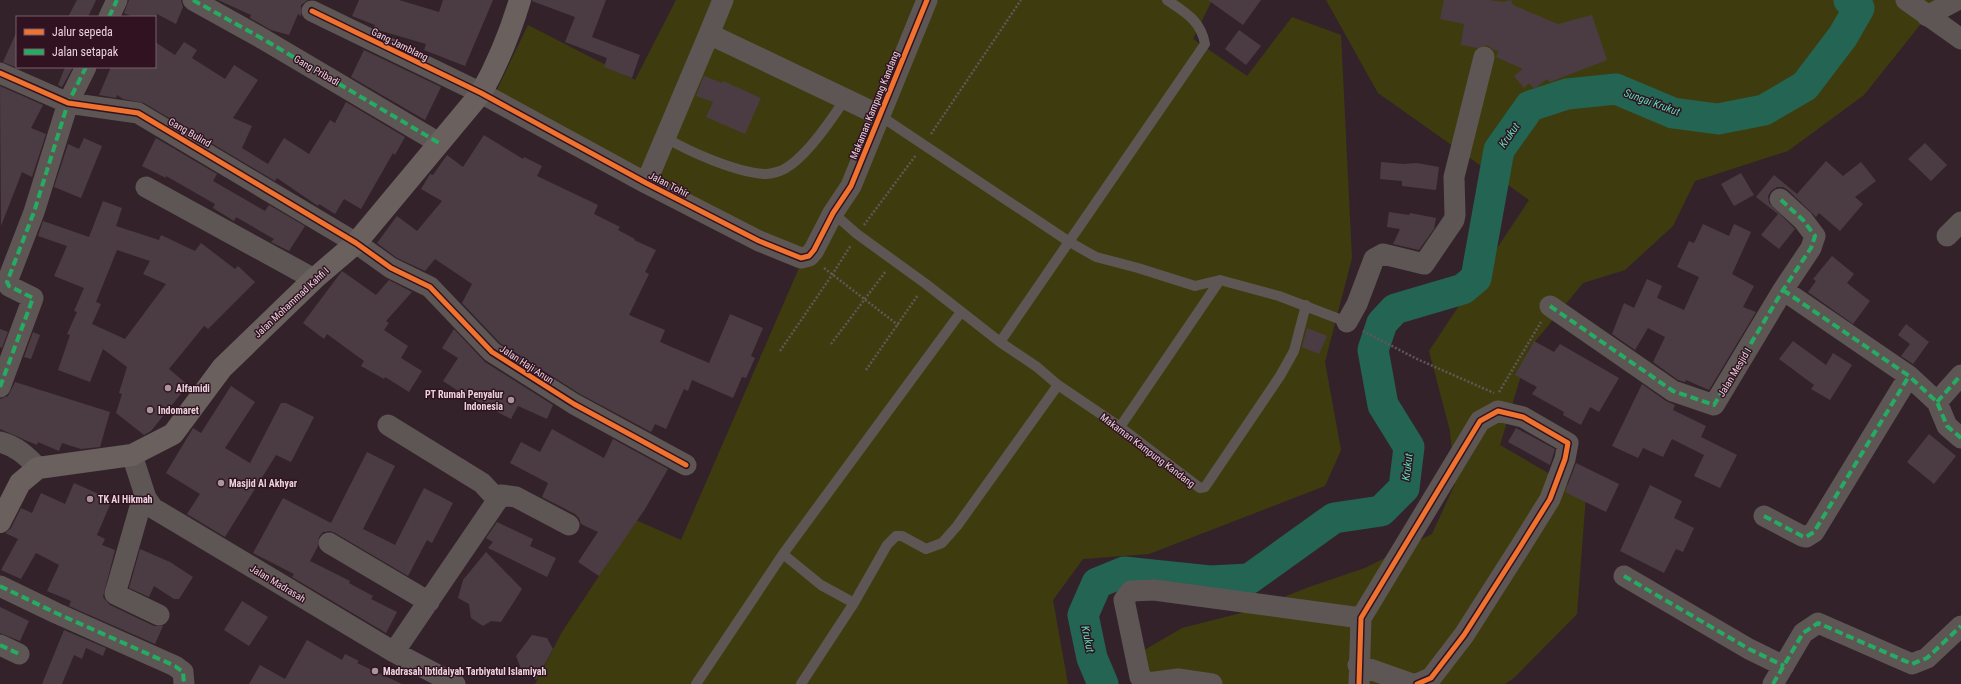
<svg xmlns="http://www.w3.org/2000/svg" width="1961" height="684" font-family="'Roboto Condensed',sans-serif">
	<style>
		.green { fill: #3e3c0e }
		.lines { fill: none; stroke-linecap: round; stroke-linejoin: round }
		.river { stroke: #236452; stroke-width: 31 }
		.building { fill: #4b3c43; fill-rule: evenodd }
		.path { stroke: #5f5758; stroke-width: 2.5; stroke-dasharray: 2 2; stroke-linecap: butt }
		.service { stroke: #5e5655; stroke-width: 10 }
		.minor { stroke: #5e5655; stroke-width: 21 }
		.secondary { stroke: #6a615f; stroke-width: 22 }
		.quiet { stroke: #26ab63; stroke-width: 4; stroke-dasharray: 8 4; stroke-linecap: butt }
		.cycleway-casing { stroke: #311221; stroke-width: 8 }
		.cycleway { stroke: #ef722f; stroke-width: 5 }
		.poi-dot { fill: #aa959e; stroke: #311221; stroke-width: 1.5 }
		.labels { text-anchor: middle; stroke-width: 3; stroke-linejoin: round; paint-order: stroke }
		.street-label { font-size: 10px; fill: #e9d3dc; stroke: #311221 }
		.poi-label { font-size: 10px; font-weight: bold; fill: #e9d3dc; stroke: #311221; text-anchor: start }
		.water-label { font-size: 11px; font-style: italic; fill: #59ddb7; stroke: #311221 }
	</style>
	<rect width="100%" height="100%" fill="#34222b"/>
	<!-- green -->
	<path class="green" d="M676 0H1212L1193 39 1247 76 1292 17 1341 35 1352 258 1325 362 1341 450 1325 486 1149 554 1083 559 1053 600 1068 684H535L562 632 636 520 681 540 802 261 491 102 528 25 635 80Z
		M1326 0H1940L1864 95 1788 151 1695 181 1673 226 1625 270 1583 283 1529 349 1500 445 1586 495 1577 614 1514 678 1505 684H1155L1141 652 1182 628 1249 611 1309 587 1365 568 1432 534 1455 484 1450 431 1429 351 1529 200 1378 93Z"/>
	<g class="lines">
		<!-- river -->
		<path class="river" d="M1103 684 1092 658 1083 615 1097 583 1124 572 1210 581 1249 579 1334 518 1381 511 1404 488 1409 447 1383 405 1373 350 1382 323 1395 309 1463 289 1476 278 1499 150 1530 106 1567 94 1616 89 1673 113 1718 119 1764 110 1805 86 1843 36 1859 8 1849 0"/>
	</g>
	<!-- building -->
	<path class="building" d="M77 0H96L88 17H68Z
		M129 0H181L183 7 176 24 157 14 156 17H133L124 13Z
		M218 0H308L301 5V16L298 14 289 35 271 30 250 18 251 15Z
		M359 0H399L439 12 443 0H493L465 66 424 50 426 44 378 30 374 28 375 25 352 16Z
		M532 0H606L592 37 640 55 632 78 604 67 607 58 565 42 575 17 532 1Z
		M1208 0H1261L1243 25Z
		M1444 0H1489L1502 2 1511 0 1513 5 1558 24 1592 15 1607 60 1550 82 1547 79 1534 89 1529 83 1524 88 1514 76 1523 69 1496 57 1499 51 1494 50 1487 45 1477 48 1461 45 1464 24 1440 19Z
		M1239 30 1261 46 1246 65 1225 49Z
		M17 31V67H21L20 69 3 62Z
		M155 42 175 55 184 42 197 50 192 58 225 79 234 65 258 80 233 118 252 126 242 148 268 164 284 138 309 154 330 120 335 123 346 102 405 137 395 155 393 153 361 209 344 199 335 214 319 204 318 206 277 178 275 181 144 103 123 99 117 95 116 98 99 95 111 67H155Z
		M364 50 441 87 425 120 351 77Z
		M65 67H73L62 87 58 85Z
		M704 76 722 83 723 81 761 98 745 134 706 117 713 102 696 96Z
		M0 86 43 105 31 128 46 134 32 177 22 172 1 226Z
		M484 135 523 159 524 157 542 166 537 176 598 205 594 214 620 227 618 230 635 239 634 240 656 250 645 272 649 274 629 315 665 330 660 342 709 363 730 314 763 328 751 356 755 358 746 378 742 377 733 398 692 380 688 391 684 389 666 429 655 424 651 432 580 394 500 343 462 303 472 284 435 259 425 271 397 258 377 243 397 216 417 231 442 201 421 189 430 174 433 175 447 155 463 167Z
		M84 138 102 146 81 198 54 187 68 144 79 149Z
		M156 138 217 174 213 181 265 211 269 205 305 226 289 251 271 242 274 239 236 217 234 221 213 208 215 204 166 176V178L142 166Z
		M1925 143 1947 165 1931 181 1908 159Z
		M1826 161 1843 176 1861 162 1876 181 1855 197 1863 204 1840 231 1819 213 1816 217 1788 190 1783 187H1777L1771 191 1768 196 1769 203 1795 229 1779 249 1761 235 1778 214 1756 197 1774 175 1797 194Z
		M1381 162 1403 164 1417 163 1439 167 1436 190 1402 186V181L1380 179Z
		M1741 173 1754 195 1734 206 1721 184Z
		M103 201 122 208 116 226 159 240 161 235 195 251 201 243 235 269 238 266 255 282 208 329 204 326 169 369 188 385 151 431 144 435 116 413 122 394 119 393 127 367 103 349 90 382 58 370 70 335 67 334 77 312 74 311 84 288 54 276 67 246 38 236 43 221 89 237ZM117 250 150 261 143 274 166 284 125 339 92 324 101 304 96 302Z
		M1389 212 1409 215 1410 213 1436 218 1434 229 1419 250 1393 244 1400 229 1387 227Z
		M1703 224 1729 236 1734 224 1751 232 1732 274 1754 286 1743 307 1756 312 1709 390 1686 380 1685 382 1678 380 1653 362 1665 337 1648 328 1635 350 1612 334 1624 303 1634 308 1647 279 1662 286 1657 298 1684 310 1699 277 1677 267 1689 241 1694 243Z
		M1832 256 1854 274 1847 283 1870 301 1853 324 1808 292 1816 281 1813 279Z
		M342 271 376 295 389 280 412 292 386 321 389 323 384 330 408 346 401 358 422 371 409 392 385 377 384 379 361 366 364 361 327 334 324 339 303 323Z
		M1906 324 1929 342 1913 364 1901 356 1910 344 1898 335Z
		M1307 328 1327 336 1319 354 1302 347Z
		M0 329 8 332 2 348 0 347Z
		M454 329 485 362 553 405 547 419 518 406 511 419 463 394 443 381 458 358 442 348Z
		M33 332 40 335 31 359 24 357Z
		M1534 341 1554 352 1560 344 1619 378 1599 412 1590 407 1581 425 1563 415 1564 412 1532 394 1537 387 1515 375Z
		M1793 341 1826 365 1833 353 1852 365 1830 400 1811 389 1814 385 1779 359Z
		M15 382 110 412 100 447 81 449 62 443 59 451 38 442 37 445 25 440 0 429V399L8 396Z
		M1642 384 1666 401 1675 405 1673 410 1706 426 1701 437 1737 455 1720 488 1694 476 1704 455 1672 439 1663 457 1643 448 1638 458 1612 446Z
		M231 386 255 402 225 448 250 463 281 403H286L314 417 291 462 276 455 225 537 187 514 200 494 166 473 193 428 201 433Z
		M1516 428 1555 449 1550 465 1508 442Z
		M552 429 604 458 613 439 668 469 645 509 599 576 578 562 598 532 581 524 579 518 575 514 542 497 548 483 510 463 521 442 540 452Z
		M1929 434 1956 456 1934 484 1907 462Z
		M367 452 395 466 363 529 395 545 424 488 453 503 432 543 427 540 408 576 335 533 330 531 323 532 319 537 318 546 310 561 350 581 349 583 373 596 371 599 397 612 386 633 292 577 294 574 253 553 283 498 331 523Z
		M1576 463 1619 484 1606 512 1565 492Z
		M74 483 112 500 97 535 105 539 102 545 115 550 103 597 110 605 154 626H163L155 644 69 606 71 601 47 591 59 565 36 553 21 579 1 570 18 539 5 533 11 528 21 508 32 513 41 493 65 504Z
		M1650 485 1682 501 1674 518 1694 528 1683 552 1676 549 1664 573 1620 551Z
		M497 522 533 539 530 546 556 558 547 577 488 548 493 542 486 538Z
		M140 549 170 562 193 577 179 599H174L154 586 149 597 129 588Z
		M486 552 522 589 501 622 491 621 483 626 471 618 469 604 458 598 463 580Z
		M242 601 268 617 249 646 224 630Z
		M0 607 29 621 20 641 0 633Z
		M64 630 106 648 103 656 86 648 82 659 74 655 62 684H42Z
		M532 635 547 638 553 649 536 680 529 671 521 669 516 656Z
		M307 640 342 660 345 654 359 661 357 663 402 684H249L260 665 285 679Z"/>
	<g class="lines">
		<!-- path -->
		<path class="path" d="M931 134 1021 0
			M864 225 916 155
			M824 268 898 325
			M1363 331 1417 359 1494 393
			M831 344 886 271
			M780 351 832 275 851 245
			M866 370 918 295
			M1499 392 1541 322"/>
		<!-- service -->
		<path class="service" d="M879 115 1068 241 1096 257 1138 268 1195 286 1220 280 1279 296 1347 322
			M666 138C690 152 737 173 766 174 771 174 782 171 786 168 807 156 832 119 845 99
			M833 213 857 234 926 284 1000 342 1037 367 1058 385 1120 427 1200 488 1205 487 1280 376 1294 351 1306 305
			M1000 342 1205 44C1201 21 1185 12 1167 0
			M1120 427 1220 280
			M783 554 821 585 854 603 887 545 896 536H902L926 549 942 543 957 526 1058 385
			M696 684 783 554 961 312
			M801 684 854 603"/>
		<!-- minor -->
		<path class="minor" d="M193 0 263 39 439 143
			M1906 0 1961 39
			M312 11 481 93 646 183 759 241 801 258 809 256 814 250 833 213 851 186 927 0
			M1927 16 1957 0
			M109 17 117 0
			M709 34 723 0
			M0 73 68 103 138 113 356 243 391 268 430 287 492 352 574 404 686 465
			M646 183 709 34 879 115
			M146 187 314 279
			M1947 236 1961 222
			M1783 290 1909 376 1937 402 1947 426 1961 438
			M1550 306 1673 391 1714 405 1783 290 1811 248 1815 236 1803 220 1780 199
			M1347 322 1357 304 1374 259 1383 254 1424 264 1454 220 1455 215 1454 177 1484 57
			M0 387 33 298 9 286 7 282 34 212 68 103 86 67
			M1937 402 1961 375
			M388 425 482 483 497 499
			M0 442C16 446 27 456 38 468
			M132 455 146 498 153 508 394 652 455 684
			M144 493 115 594 159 615
			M1764 516 1802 536 1806 537 1814 532 1909 376
			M329 543 429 602
			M1624 576 1749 649 1784 666
			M0 586 56 613 175 666 183 672 184 684
			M0 645 19 654
			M394 652 501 495 516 497 569 525
			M1358 665 1412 684
			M1212 684 1178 679 1148 683 1140 677 1124 600 1131 591 1154 590 1361 618
			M1359 684 1361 618 1480 421 1498 411 1523 417 1568 443 1565 459 1550 499 1522 544 1464 635 1431 678 1417 684
			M1773 684 1803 633 1818 623 1912 664 1927 658 1961 626"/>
		<!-- secondary -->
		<path class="secondary" d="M0 522 20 483 38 468 132 455 173 434 222 368 314 279 356 243 481 93C498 63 510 33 520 0"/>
		<!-- quiet -->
		<path class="quiet" d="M193 0 263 39 439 143
			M109 17 117 0
			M1783 290 1909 376 1937 402 1947 426 1961 438
			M1550 306 1673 391 1714 405 1783 290 1811 248 1815 236 1803 220 1780 199
			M0 387 33 298 9 286 7 282 34 212 68 103 86 67
			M1937 402 1961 375
			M1764 516 1802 536 1806 537 1814 532 1909 376
			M1624 576 1749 649 1784 666
			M0 586 56 613 175 666 183 672 184 684
			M0 645 19 654
			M1773 684 1803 633 1818 623 1912 664 1927 658 1961 626"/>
		<!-- cycleway casing -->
		<g class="cycleway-casing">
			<path id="cycleway" d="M312 11 481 93 646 183 759 241 801 258 809 256 814 250 833 213 851 186 927 0
				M0 73 68 103 138 113 356 243 391 268 430 287 492 352 574 404 686 465
				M1359 684 1361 618 1480 421 1498 411 1523 417 1568 443 1565 459 1550 499 1522 544 1464 635 1431 678 1417 684"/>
		</g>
		<!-- cycleway -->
		<use href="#cycleway" class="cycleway"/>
	</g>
	<!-- markers -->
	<g class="poi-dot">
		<circle cx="168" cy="388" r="4"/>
		<circle cx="511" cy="400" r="4"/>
		<circle cx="150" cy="410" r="4"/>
		<circle cx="221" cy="483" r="4"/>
		<circle cx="90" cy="499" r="4"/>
		<circle cx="375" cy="671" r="4"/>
	</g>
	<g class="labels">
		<!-- street labels -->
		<g class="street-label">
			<text transform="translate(400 44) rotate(26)" y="4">Gang Jamblang</text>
			<text transform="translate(317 70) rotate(30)" y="4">Gang Pribadi</text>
			<text transform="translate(874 105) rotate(-68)" y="4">Makaman Kampung Kandang</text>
			<text transform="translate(190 132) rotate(30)" y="4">Gang Bulind</text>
			<text transform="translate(669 184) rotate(27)" y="4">Jalan Tohir</text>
			<text transform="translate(291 302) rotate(-43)" y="4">Jalan Mohammad Kahfi I</text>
			<text transform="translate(527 364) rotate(33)" y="4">Jalan Haji Anun</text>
			<text transform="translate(1734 372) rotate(-59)" y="4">Jalan Mesjid I</text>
			<text transform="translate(1148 450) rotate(37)" y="4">Makaman Kampung Kandang</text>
			<text transform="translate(278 583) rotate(31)" y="4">Jalan Madrasah</text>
		</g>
		<!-- poi labels -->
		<g class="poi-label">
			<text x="176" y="392">Alfamidi</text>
			<text x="503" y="398" text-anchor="end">PT Rumah Penyalur<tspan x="503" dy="12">Indonesia</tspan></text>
			<text x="158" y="414">Indomaret</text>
			<text x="229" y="487">Masjid Al Akhyar</text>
			<text x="98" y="503">TK Al Hikmah</text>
			<text x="383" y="675">Madrasah Ibtidaiyah Tarbiyatul Islamiyah</text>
		</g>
		<!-- water labels -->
		<g class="water-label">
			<text transform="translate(1652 102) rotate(20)" y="4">Sungai Krukut</text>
			<text transform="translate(1509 135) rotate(-55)" y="4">Krukut</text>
			<text transform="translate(1407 467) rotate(-83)" y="4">Krukut</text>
			<text transform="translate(1088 639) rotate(78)" y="4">Krukut</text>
		</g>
	</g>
	<!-- legend -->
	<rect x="16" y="16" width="140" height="52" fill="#311221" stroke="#7b5f6c"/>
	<rect x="24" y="29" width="20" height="6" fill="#ef722f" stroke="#7b5f6c"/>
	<text x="52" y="36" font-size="12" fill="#e9d3dc">Jalur sepeda</text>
	<rect x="24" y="49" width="20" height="6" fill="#26ab63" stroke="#7b5f6c"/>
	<text x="52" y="56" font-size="12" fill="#e9d3dc">Jalan setapak</text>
</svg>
